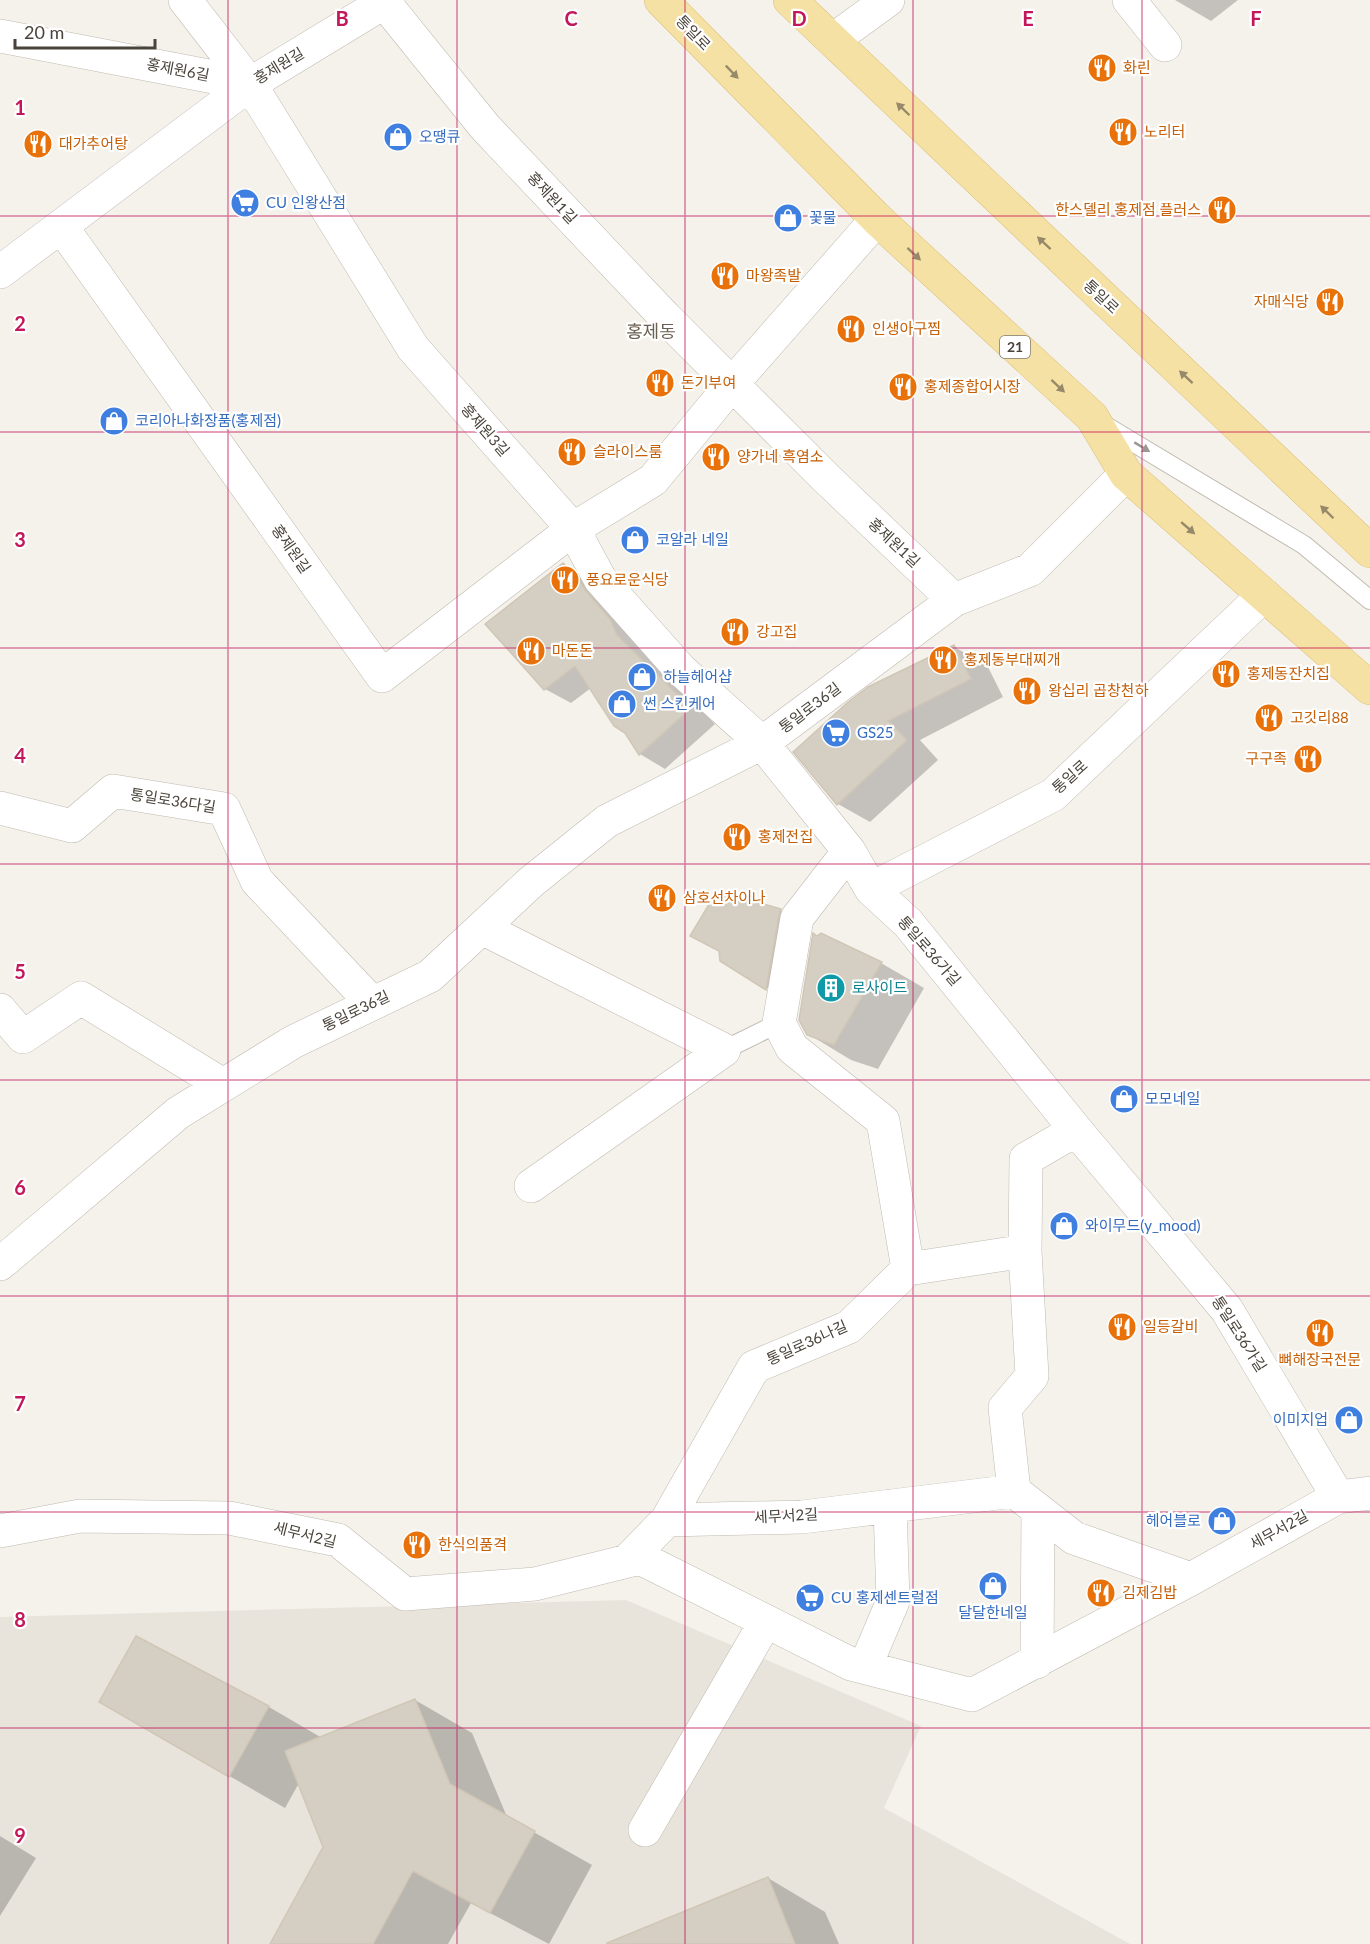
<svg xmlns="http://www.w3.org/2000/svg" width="1370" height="1944" font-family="Lato,'Noto Sans KR',sans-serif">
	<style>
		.residential { fill: #e8e4db }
		.shadow { fill: #0003 }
		.building { fill: #d5cec2; stroke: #d0c6b6; stroke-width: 1.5 }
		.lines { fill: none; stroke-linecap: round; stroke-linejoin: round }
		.lane-casing { stroke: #c0baaf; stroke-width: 20 }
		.street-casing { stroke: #c0baaf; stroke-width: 34 }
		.primary-casing { stroke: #dbbe74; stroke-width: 34 }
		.lane { stroke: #fff; stroke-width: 18 }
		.street { stroke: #fff; stroke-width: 33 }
		.primary { stroke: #f6e1a4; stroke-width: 33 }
		.oneway { fill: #978a6a }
		.oneway2 { fill: #9b9893 }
		.grid { fill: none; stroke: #c2185b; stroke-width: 1.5; stroke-opacity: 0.55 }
		.labels { text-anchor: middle; stroke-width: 4.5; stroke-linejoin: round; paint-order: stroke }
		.shield { fill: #fff; stroke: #807b75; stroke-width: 1.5 }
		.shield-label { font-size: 14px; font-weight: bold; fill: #49433a }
		.street-label { font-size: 15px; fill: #49433a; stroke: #fff }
		.food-label { font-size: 15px; fill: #c56008; stroke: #fff; text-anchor: start }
		.shop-label { font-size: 15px; fill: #366cbe; stroke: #fff; text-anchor: start }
		.culture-label { font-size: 15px; fill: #0d838f; stroke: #fff; text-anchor: start }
		.quarter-label { font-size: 18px; fill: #6b6152; stroke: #fff }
		.grid-label { font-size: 20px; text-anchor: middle; font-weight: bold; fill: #c2185b; stroke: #fff; stroke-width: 4.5; stroke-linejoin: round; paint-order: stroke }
	</style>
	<rect width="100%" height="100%" fill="#f5f2ec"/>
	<!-- residential -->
	<path class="residential" d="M626 1600 921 1726 884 1808 1130 1944H0V1617Z"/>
	<!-- shadow -->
	<path class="shadow" d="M1175 0H1238L1211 21Z
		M563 565 589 580 643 651 715 724 665 769 640 754 626 732 591 688 571 703 545 689Z
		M954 647 987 665 1003 697 920 740 938 760 870 822 838 804 795 752Z
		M780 910 812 928 798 1007 722 960Z
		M881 963 924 988 878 1069 851 1060 808 1034Z
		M137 1638 269 1707 322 1738 415 1700 472 1733 507 1817 592 1865 549 1944 471 1903 448 1944H272L325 1847 299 1783 285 1808 101 1702Z
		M0 1836 36 1858 0 1916Z
		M768 1878 825 1912 839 1944H645Z"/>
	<!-- building -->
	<path class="building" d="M563 563 578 579 586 591 610 619 617 635 691 708 639 755 625 733 614 726 575 666 544 690 485 624Z
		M954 645 971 679 888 721 907 740 837 805 793 752 847 703 868 687Z
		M714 896 740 897 781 909 779 915 766 990 720 961 719 951 690 936Z
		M813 933 817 936 821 933 882 962 834 1045 807 1035 799 1020Z
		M136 1636 269 1706 229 1777 99 1702Z
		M415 1699 450 1784 535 1831 490 1913 413 1871 373 1944H270L323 1847 285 1751Z
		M768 1877 795 1944H607V1943Z"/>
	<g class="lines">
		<!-- lane casing -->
		<g class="lane-casing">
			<path id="lane" d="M1101 423 1304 545 1370 600
				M724 1050 779 1023"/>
		</g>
		<!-- street casing -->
		<g class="street-casing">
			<path id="street" d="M185 0 250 84 413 348 573 529 600 579 681 670 762 743 849 851 871 889 908 923 1076 1130 1227 1310 1338 1497
				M1129 0 1165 45
				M384 2 485 127 665 317 825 477 954 600
				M0 36 250 84
				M833 40 888 0
				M61 226 382 676 573 529 653 480 732 384 877 219
				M0 272 250 84 388 0
				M0 808 72 826 113 791 224 809 257 881 372 1003
				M871 889 1053 795 1264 595
				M482 928 724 1050 531 1186
				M0 1010 23 1037 81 998 223 1085
				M0 1264 178 1113 293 1042 430 976 531 882 607 821 762 743 954 600 1030 570 1126 474
				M908 1269 1025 1251
				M1014 1491 1005 1408 1032 1376 1025 1251 1026 1159 1076 1130
				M667 1520 754 1367 849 1327 908 1269 883 1121 792 1048 779 1023 797 918 849 851
				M0 1531 80 1516 229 1518 338 1540 405 1594 535 1584 640 1558 851 1664 972 1695 1191 1579 1338 1497 1370 1493
				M627 1561 667 1520 802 1517 1014 1491 1074 1538 1191 1579
				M1037 1662 1038 1511
				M865 1667 893 1601 890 1506
				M645 1830 766 1621"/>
		</g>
		<!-- primary casing -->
		<g class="primary-casing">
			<path id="primary" d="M661 0 877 219 1092 417 1126 474 1370 688
				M790 0 1370 551"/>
		</g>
		<!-- lane -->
		<use href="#lane" class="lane"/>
		<!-- street -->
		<use href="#street" class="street"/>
		<!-- primary -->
		<use href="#primary" class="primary"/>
	</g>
	<!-- one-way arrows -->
	<defs><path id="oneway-solid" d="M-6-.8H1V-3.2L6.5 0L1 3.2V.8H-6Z" transform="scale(1.5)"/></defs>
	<g class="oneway">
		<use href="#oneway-solid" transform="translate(732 72) rotate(46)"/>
		<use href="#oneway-solid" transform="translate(903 109) rotate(-136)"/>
		<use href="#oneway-solid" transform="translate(1044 243) rotate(-137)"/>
		<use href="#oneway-solid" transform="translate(914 254) rotate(43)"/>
		<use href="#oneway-solid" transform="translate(1186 377) rotate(-137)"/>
		<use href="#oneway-solid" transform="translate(1058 386) rotate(43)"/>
		<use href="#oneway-solid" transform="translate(1327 512) rotate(-136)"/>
		<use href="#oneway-solid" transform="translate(1188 528) rotate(41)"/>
	</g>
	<use class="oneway2" href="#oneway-solid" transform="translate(1142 447) rotate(31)"/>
	<!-- grid -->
	<path class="grid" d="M228 0V1944M457 0V1944M685 0V1944M913 0V1944M1142 0V1944M0 216H1370M0 432H1370M0 648H1370M0 864H1370M0 1080H1370M0 1296H1370M0 1512H1370M0 1728H1370"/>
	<!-- icons -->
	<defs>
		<g id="restaurant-disc" transform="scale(1.5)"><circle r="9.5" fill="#e8710a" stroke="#fff"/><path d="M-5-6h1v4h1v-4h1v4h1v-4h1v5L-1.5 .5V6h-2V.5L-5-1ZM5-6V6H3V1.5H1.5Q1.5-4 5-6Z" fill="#fff"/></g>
		<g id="shop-disc" transform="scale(1.5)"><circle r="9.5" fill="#3f7fe0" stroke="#fff"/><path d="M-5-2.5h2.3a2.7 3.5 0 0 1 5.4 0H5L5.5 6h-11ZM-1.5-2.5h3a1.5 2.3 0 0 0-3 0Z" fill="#fff"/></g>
		<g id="supermarket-disc" transform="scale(1.5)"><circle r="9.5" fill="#3f7fe0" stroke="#fff"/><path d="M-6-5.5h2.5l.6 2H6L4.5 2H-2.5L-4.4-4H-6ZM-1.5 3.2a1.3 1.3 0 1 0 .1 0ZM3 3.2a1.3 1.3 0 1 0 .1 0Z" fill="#fff"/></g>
		<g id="building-disc" transform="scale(1.5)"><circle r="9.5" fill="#0f9aa8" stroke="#fff"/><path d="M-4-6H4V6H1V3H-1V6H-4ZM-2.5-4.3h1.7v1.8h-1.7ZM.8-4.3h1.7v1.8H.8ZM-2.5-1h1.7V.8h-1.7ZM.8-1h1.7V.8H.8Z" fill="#fff"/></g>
	</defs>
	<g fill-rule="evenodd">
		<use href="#restaurant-disc" x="1102" y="68"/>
		<use href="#restaurant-disc" x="1123" y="132"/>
		<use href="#shop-disc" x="398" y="137"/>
		<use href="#restaurant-disc" x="38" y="144"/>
		<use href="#supermarket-disc" x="245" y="203"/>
		<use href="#restaurant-disc" x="1222" y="210"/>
		<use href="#shop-disc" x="788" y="218"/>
		<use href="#restaurant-disc" x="725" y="276"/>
		<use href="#restaurant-disc" x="1330" y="302"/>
		<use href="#restaurant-disc" x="851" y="329"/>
		<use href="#restaurant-disc" x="660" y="383"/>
		<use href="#restaurant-disc" x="903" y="387"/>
		<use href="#shop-disc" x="114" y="421"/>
		<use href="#restaurant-disc" x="572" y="452"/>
		<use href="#restaurant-disc" x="716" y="457"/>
		<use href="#shop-disc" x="635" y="540"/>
		<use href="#restaurant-disc" x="565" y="580"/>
		<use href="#restaurant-disc" x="735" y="632"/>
		<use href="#restaurant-disc" x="531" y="651"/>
		<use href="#restaurant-disc" x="943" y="660"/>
		<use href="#restaurant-disc" x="1226" y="674"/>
		<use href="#shop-disc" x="642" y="677"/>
		<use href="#restaurant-disc" x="1027" y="691"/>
		<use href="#shop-disc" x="622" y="704"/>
		<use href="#restaurant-disc" x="1269" y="718"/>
		<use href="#supermarket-disc" x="836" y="733"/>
		<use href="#restaurant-disc" x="1308" y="759"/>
		<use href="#restaurant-disc" x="737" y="837"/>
		<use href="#restaurant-disc" x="662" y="898"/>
		<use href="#building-disc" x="831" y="988"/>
		<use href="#shop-disc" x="1124" y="1099"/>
		<use href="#shop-disc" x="1064" y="1226"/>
		<use href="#restaurant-disc" x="1122" y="1327"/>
		<use href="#restaurant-disc" x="1320" y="1333"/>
		<use href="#shop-disc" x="1349" y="1420"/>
		<use href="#shop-disc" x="1222" y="1521"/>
		<use href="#restaurant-disc" x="417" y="1545"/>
		<use href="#shop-disc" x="993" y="1586"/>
		<use href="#restaurant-disc" x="1101" y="1593"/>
		<use href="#supermarket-disc" x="810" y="1598"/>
	</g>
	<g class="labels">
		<!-- shield labels -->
		<rect class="shield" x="1000" y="336" width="30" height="22" rx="4.5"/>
		<g class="shield-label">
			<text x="1015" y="352">21</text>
		</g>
		<!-- street labels -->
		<g class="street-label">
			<text transform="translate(693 33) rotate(46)" y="5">통일로</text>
			<text transform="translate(279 66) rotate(-31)" y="5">홍제원길</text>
			<text transform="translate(178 70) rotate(11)" y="5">홍제원6길</text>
			<text transform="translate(552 198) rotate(47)" y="5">홍제원1길</text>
			<text transform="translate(1101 297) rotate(43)" y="5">통일로</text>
			<text transform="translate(485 430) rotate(49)" y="5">홍제원3길</text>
			<text transform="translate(894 543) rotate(43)" y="5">홍제원1길</text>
			<text transform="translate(291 549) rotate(55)" y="5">홍제원길</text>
			<text transform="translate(810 708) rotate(-37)" y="5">통일로36길</text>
			<text transform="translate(1070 777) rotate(-42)" y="5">통일로</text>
			<text transform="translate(173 801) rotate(9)" y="5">통일로36다길</text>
			<text transform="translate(929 951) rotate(49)" y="5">통일로36가길</text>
			<text transform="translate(356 1011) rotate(-26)" y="5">통일로36길</text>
			<text transform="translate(1239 1334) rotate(57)" y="5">통일로36가길</text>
			<text transform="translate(807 1343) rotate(-24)" y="5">통일로36나길</text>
			<text transform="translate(786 1516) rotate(-3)" y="5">세무서2길</text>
			<text transform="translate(1279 1530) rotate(-29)" y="5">세무서2길</text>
			<text transform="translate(305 1535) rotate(14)" y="5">세무서2길</text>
		</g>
		<!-- food labels -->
		<g class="food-label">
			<text x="1123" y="73">화린</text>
			<text x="1144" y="137">노리터</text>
			<text x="59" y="149">대가추어탕</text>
			<text x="1201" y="215" text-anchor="end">한스델리 홍제점 플러스</text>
			<text x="746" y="281">마왕족발</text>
			<text x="1309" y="307" text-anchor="end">자매식당</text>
			<text x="872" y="334">인생아구찜</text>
			<text x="681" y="388">돈기부여</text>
			<text x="924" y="392">홍제종합어시장</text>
			<text x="593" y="457">슬라이스룸</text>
			<text x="737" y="462">양가네 흑염소</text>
			<text x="586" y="585">풍요로운식당</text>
			<text x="756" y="637">강고집</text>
			<text x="552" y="656">마돈돈</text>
			<text x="964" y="665">홍제동부대찌개</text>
			<text x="1247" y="679">홍제동잔치집</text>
			<text x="1048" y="696">왕십리 곱창천하</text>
			<text x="1290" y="723">고깃리88</text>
			<text x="1287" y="764" text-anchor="end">구구족</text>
			<text x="758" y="842">홍제전집</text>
			<text x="683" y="903">삼호선차이나</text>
			<text x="1143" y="1332">일등갈비</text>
			<text x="1320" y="1365" text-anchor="middle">뼈해장국전문</text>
			<text x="438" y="1550">한식의품격</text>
			<text x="1122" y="1598">김제김밥</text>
		</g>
		<!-- shop labels -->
		<g class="shop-label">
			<text x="419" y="142">오땡큐</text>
			<text x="266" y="208">CU 인왕산점</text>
			<text x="809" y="223">꽃물</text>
			<text x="135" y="426">코리아나화장품(홍제점)</text>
			<text x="656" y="545">코알라 네일</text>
			<text x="663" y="682">하늘헤어샵</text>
			<text x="643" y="709">썬 스킨케어</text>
			<text x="857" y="738">GS25</text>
			<text x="1145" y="1104">모모네일</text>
			<text x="1085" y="1231">와이무드(y_mood)</text>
			<text x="1328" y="1425" text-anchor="end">이미지업</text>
			<text x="1201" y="1526" text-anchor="end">헤어블로</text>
			<text x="831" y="1603">CU 홍제센트럴점</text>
			<text x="993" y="1618" text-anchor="middle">달달한네일</text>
		</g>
		<!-- culture labels -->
		<g class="culture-label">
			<text x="852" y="993">로사이드</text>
		</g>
		<!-- quarter labels -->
		<g class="quarter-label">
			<text x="651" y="338">홍제동</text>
		</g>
	</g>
	<g class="grid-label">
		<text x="342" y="26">B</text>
		<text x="571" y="26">C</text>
		<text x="799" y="26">D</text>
		<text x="1028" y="26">E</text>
		<text x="1256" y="26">F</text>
		<text x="20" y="115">1</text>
		<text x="20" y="331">2</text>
		<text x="20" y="547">3</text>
		<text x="20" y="763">4</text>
		<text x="20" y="979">5</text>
		<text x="20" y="1195">6</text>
		<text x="20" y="1411">7</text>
		<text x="20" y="1627">8</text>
		<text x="20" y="1843">9</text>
	</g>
	<!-- scale -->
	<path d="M15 39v9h140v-9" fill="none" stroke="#49433a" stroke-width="3"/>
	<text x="24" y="39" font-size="18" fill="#49433a" stroke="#ffffff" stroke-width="4.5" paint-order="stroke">20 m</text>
</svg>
